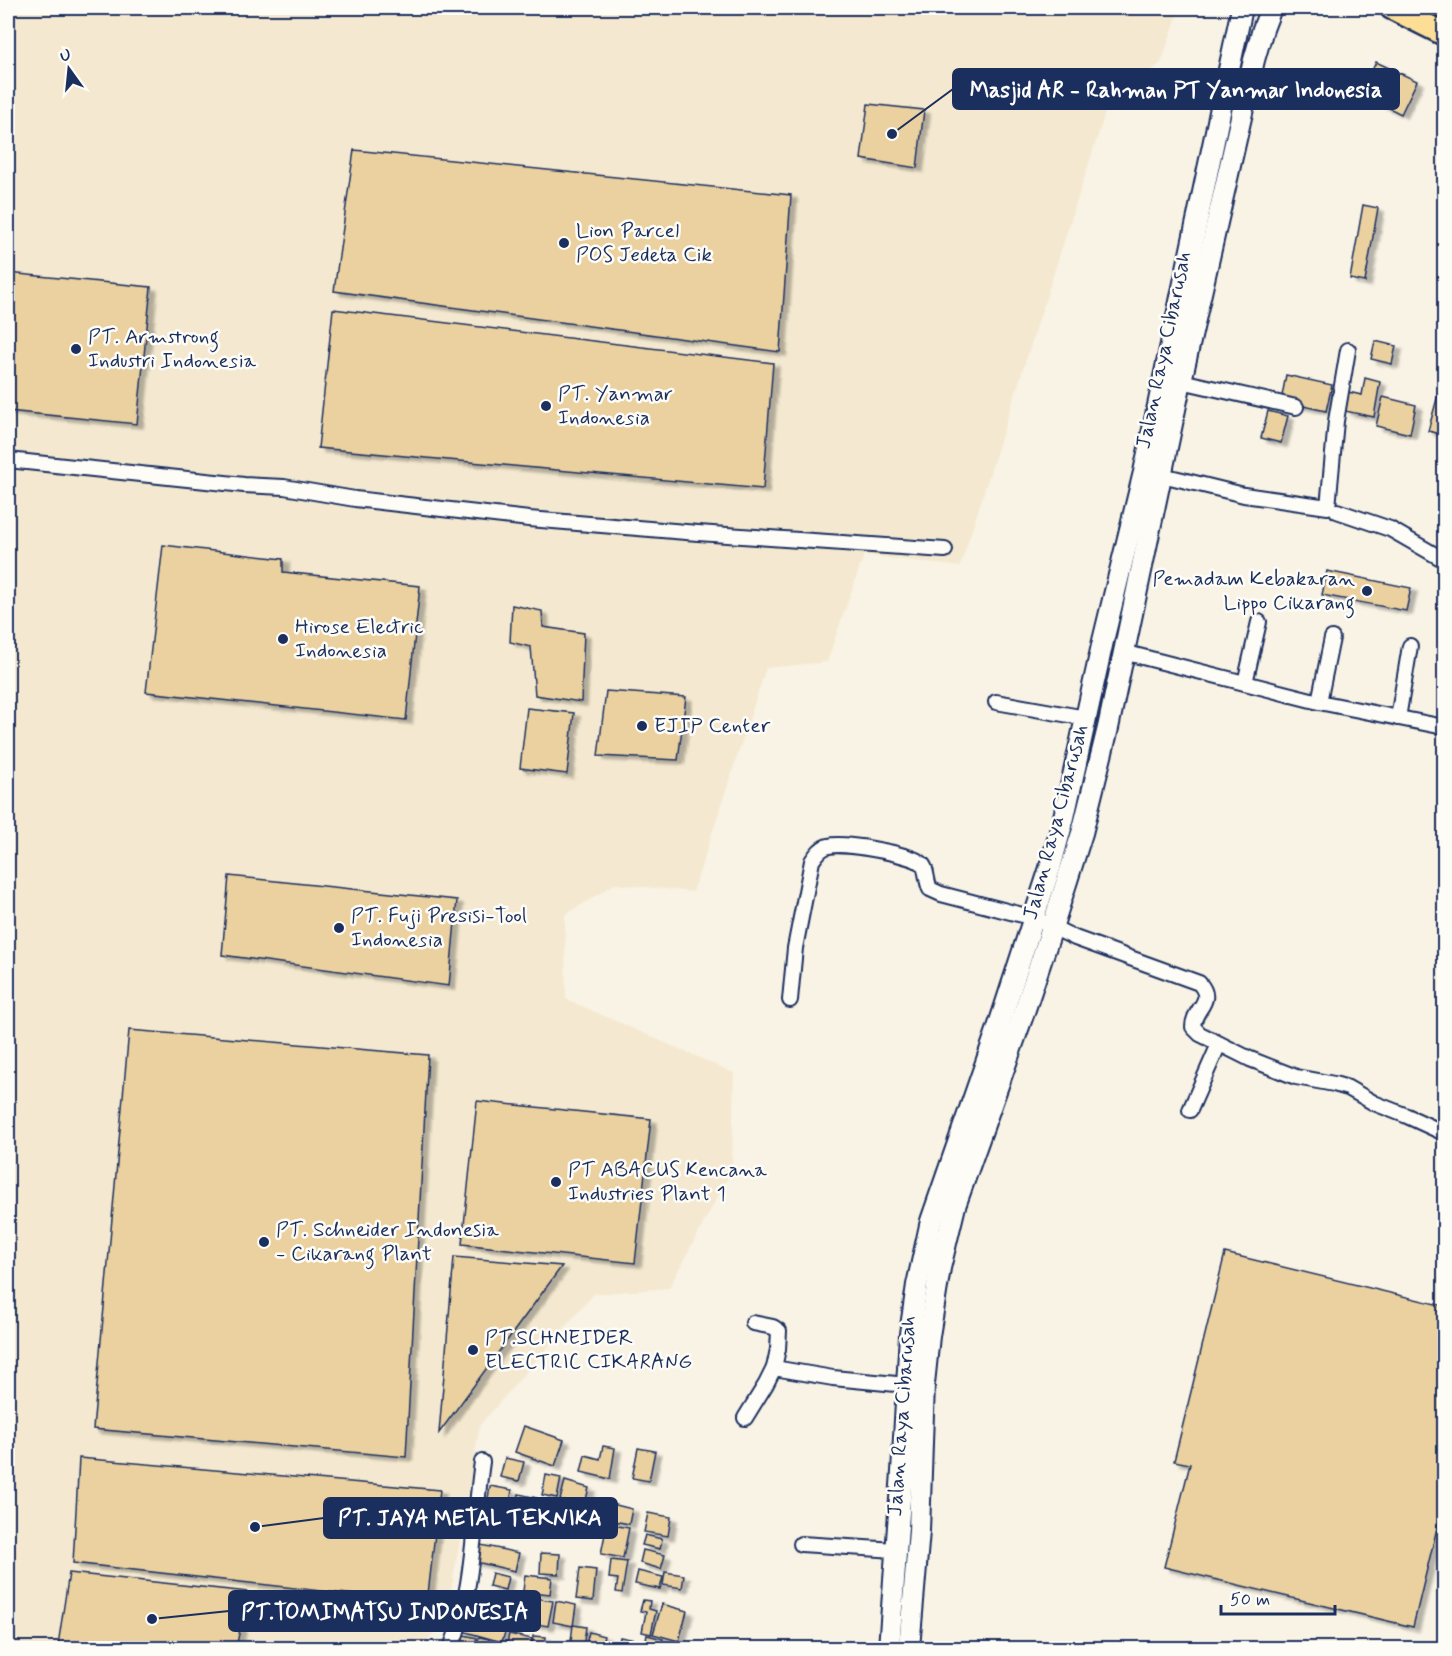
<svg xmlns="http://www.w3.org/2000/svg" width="1452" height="1656" font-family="Mynerve,sans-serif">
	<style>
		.built { fill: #f4e9d0 }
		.building { fill: #ead19f; stroke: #1b2f5e; stroke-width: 1.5; filter: url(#shadow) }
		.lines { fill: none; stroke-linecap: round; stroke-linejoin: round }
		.street-casing { stroke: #1b2f5e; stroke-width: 18 }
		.secondary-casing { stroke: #1b2f5e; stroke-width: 24 }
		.primary-casing { stroke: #1b2f5e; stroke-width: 27 }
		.street { stroke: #fdfcf7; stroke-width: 14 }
		.secondary { stroke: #fdfcf7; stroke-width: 20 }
		.primary { stroke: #fcde96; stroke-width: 22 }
		.poi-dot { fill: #1b2f5e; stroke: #fdfcf7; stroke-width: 2 }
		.labels { text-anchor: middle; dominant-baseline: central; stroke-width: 5; stroke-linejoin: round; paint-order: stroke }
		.poi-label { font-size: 21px; fill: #1b2f5e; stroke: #fdfcf7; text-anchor: start }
		.street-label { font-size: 21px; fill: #1b2f5e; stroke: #fdfcf7 }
		.leader { fill: none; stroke: #1b2f5e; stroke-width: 2 }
		.callout-dot { fill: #1b2f5e; stroke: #fdfcf7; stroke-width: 2 }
		.callout { fill: #1b2f5e; stroke: #1b2f5e; stroke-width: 2 }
		.callout-label { font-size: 22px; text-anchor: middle; font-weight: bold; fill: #fff }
	</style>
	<defs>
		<filter id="shadow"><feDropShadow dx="6" dy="4" stdDeviation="1.5" flood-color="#0004"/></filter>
	</defs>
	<rect width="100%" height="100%" fill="#f9f3e5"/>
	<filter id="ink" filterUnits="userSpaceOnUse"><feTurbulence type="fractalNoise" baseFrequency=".0167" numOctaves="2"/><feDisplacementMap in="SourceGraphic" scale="12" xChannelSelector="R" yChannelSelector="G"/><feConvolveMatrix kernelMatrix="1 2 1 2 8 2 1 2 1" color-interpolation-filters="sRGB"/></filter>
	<g filter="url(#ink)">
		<polygon class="built" points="8,8 1180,8 1161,63 1107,107 960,567 864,555 827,662 766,668 693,892 615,884 565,915 566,999 734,1073 732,1170 669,1288 594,1294 480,1425 446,1620 420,1648 8,1648"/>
		<g class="building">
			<polygon points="1376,62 1417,81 1401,114 1361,94"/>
			<polygon points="868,104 924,110 917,168 861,159"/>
			<polygon points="354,150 791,195 780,352 334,291"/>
			<polygon points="1363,205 1378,208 1365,282 1350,279"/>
			<polygon points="8,273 151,287 137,424 8,411"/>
			<polygon points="333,309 773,363 763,489 318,448"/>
			<polygon points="1375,341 1396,346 1392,364 1371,359"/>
			<polygon points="1286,375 1332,385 1326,411 1281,401"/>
			<polygon points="1443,377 1444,377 1444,423 1441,434 1428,431"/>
			<polygon points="1365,378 1380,382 1374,417 1345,411 1348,392 1362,395"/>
			<polygon points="1383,397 1416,405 1410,434 1376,426"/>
			<polygon points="1268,411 1288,416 1281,443 1261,438"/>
			<polygon points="163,545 283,559 283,572 420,586 406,720 146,692"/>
			<polygon points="1327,571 1411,588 1406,611 1322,595"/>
			<polygon points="512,605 542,611 543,627 584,633 581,702 535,695 531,647 510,642"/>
			<polygon points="606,691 686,697 678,760 598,756"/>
			<polygon points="527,708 574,713 567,774 520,768"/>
			<polygon points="229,876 457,900 449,986 222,955"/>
			<polygon points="129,1030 428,1055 406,1457 93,1429"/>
			<polygon points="477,1101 651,1119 635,1263 462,1244"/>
			<polygon points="1225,1253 1444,1306 1444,1499 1413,1627 1164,1567 1190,1464 1174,1461"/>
			<polygon points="454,1257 562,1266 439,1433"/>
			<polygon points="524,1426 564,1440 555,1466 515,1452"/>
			<polygon points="603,1446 615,1448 610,1479 581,1472 585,1455 600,1459"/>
			<polygon points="638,1448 655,1451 649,1481 632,1478"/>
			<polygon points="79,1458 440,1490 427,1603 73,1563"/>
			<polygon points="505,1458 524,1462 519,1481 500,1477"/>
			<polygon points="546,1475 561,1478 557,1498 542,1495"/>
			<polygon points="565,1481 589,1488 584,1507 560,1500"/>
			<polygon points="490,1486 512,1490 507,1521 485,1517"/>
			<polygon points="519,1494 537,1498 529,1531 511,1526"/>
			<polygon points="612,1504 632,1509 629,1524 609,1520"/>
			<polygon points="648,1513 671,1517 668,1536 644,1532"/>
			<polygon points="607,1524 629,1528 623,1558 601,1554"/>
			<polygon points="645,1535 662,1539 660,1549 642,1545"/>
			<polygon points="476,1544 519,1553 515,1571 472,1561"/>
			<polygon points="643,1550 665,1555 661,1569 640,1563"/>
			<polygon points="541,1553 560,1554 559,1574 540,1573"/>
			<polygon points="611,1560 627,1562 622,1593 616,1592 618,1579 609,1578"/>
			<polygon points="580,1568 596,1570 593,1601 576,1599"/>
			<polygon points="638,1571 663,1577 660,1589 635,1584"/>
			<polygon points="665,1572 684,1575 682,1588 663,1585"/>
			<polygon points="69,1573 248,1592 236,1648 93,1648 58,1645"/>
			<polygon points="492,1573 508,1577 505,1590 489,1586"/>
			<polygon points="525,1575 552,1578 550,1594 523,1591"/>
			<polygon points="530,1597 553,1601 548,1626 525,1622"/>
			<polygon points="643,1600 650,1601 649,1609 656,1611 651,1634 642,1632 646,1612 640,1611"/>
			<polygon points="556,1601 576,1605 573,1626 553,1622"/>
			<polygon points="662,1604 687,1611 679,1641 653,1634"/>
			<polygon points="466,1615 507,1626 502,1642 462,1631"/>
			<polygon points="573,1625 586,1627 583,1648 570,1648"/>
			<polygon points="589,1632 604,1636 601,1648 585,1648"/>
			<polygon points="509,1634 532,1639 530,1648 506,1648"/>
			<polygon points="464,1635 477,1638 474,1648 461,1648"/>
			<polygon points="647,1635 663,1639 660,1648 644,1648"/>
			<polygon points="533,1636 546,1637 545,1648 532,1648"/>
			<polygon points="479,1637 489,1639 487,1648 476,1648"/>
			<polygon points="620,1637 641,1641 639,1648 618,1648"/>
		</g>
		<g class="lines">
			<defs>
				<g id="street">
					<polyline points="1181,381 1296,407"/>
					<polyline points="8,460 244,485 284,487 355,499 529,519 698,533 945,550"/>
					<polyline points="1162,475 1244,495 1328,507 1336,421 1348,350"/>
					<polyline points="1337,511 1390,529 1444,560"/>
					<polyline points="1123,652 1319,702 1444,727"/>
					<polyline points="1245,683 1259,622"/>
					<polyline points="996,702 1086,718"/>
					<polyline points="1319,702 1332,638"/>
					<polyline points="1398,718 1410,646"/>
					<path d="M790,1000L795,948L812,861C816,855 821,847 829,846C843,842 910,854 921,863C927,867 926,881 930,889L941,894L1034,918L1075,938L1199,983C1216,1002 1193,1008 1193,1027L1200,1034L1250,1059L1296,1077L1334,1084L1348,1088L1374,1103L1407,1116L1444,1133"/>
					<polyline points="1190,1110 1219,1044"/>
					<polyline points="753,1323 773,1327 779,1331 778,1349 774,1368 833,1378 907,1385"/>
					<polyline points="745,1418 766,1384 774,1368"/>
					<polyline points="801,1544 896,1550"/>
					<path d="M451,1648C474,1590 473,1524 482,1462"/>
				</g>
				<g id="secondary">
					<polyline points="889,1648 902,1472 910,1334 917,1285 931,1221 998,1028 1050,868 1064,817 1103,641 1144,472 1242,8"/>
					<polyline points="909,1648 919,1531 924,1384 929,1336 940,1268 955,1206 1023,1015 1052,928 1082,833 1108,728 1181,381 1254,60 1263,29 1271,8"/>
				</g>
				<polyline id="primary" points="1392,8 1444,34"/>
			</defs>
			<use href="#street" class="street-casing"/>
			<use href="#secondary" class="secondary-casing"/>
			<use href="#primary" class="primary-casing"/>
			<use href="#street" class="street"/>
			<use href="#secondary" class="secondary"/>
			<use href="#primary" class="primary"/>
		</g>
	</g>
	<g class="poi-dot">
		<circle cx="564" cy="243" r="6"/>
		<circle cx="76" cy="349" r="6"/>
		<circle cx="546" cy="406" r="6"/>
		<circle cx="1367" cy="591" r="6"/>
		<circle cx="283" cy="639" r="6"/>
		<circle cx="642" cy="726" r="6"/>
		<circle cx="339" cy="928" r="6"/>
		<circle cx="556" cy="1182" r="6"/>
		<circle cx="264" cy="1242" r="6"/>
		<circle cx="473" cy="1350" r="6"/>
	</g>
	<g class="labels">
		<g class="poi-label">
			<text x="576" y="231">Lion Parcel<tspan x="576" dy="24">POS Jedeta Cik</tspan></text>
			<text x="88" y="337">PT. Armstrong<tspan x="88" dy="24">Industri Indonesia</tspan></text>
			<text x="558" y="394">PT. Yanmar<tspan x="558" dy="24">Indonesia</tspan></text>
			<text x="1355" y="579" text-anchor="end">Pemadam Kebakaran<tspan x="1355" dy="24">Lippo Cikarang</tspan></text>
			<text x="295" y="627">Hirose Electric<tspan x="295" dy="24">Indonesia</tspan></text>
			<text x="654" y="726">EJIP Center</text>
			<text x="351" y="916">PT. Fuji Presisi-Tool<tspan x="351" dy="24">Indonesia</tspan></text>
			<text x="568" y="1170">PT ABACUS Kencana<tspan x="568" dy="24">Industries Plant 1</tspan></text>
			<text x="276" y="1230">PT. Schneider Indonesia<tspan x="276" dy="24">- Cikarang Plant</tspan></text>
			<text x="485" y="1338">PT.SCHNEIDER<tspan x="485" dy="24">ELECTRIC CIKARANG</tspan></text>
		</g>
		<g class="street-label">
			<text transform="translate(1164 350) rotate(-78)">Jalan Raya Cibarusah</text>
			<text transform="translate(1056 822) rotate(-75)">Jalan Raya Cibarusah</text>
			<text transform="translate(902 1416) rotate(-86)">Jalan Raya Cibarusah</text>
		</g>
	</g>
	<path class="leader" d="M892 134L953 89M255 1527L324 1518M152 1619L229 1611"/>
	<g class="callout-dot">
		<circle cx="892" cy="134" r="6"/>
		<circle cx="255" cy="1527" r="6"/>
		<circle cx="152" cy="1619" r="6"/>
	</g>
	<g class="callout">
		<rect x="953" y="69" width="446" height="40" rx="6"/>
		<rect x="324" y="1498" width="293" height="40" rx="6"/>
		<rect x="229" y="1591" width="311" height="40" rx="6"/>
	</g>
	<g class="callout-label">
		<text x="1176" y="97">Masjid AR - Rahman PT Yanmar Indonesia</text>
		<text x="470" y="1525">PT. JAYA METAL TEKNIKA</text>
		<text x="385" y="1619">PT.TOMIMATSU INDONESIA</text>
	</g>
	<rect width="1452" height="1656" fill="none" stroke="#fdfcf7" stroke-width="30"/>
	<rect x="15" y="15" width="1422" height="1626" fill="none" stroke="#1b2f5e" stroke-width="2" filter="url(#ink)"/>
	<g transform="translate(69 69) rotate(345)" stroke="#fdfcf7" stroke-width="4.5" paint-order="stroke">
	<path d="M0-4.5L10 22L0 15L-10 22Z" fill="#1b2f5e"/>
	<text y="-9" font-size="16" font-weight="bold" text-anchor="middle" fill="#1b2f5e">U</text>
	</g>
	<path d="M1221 1605v9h114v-9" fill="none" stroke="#1b2f5e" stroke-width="3"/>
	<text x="1230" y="1605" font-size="18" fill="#1b2f5e" stroke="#fdfcf7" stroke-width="4.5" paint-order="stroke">50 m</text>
</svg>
